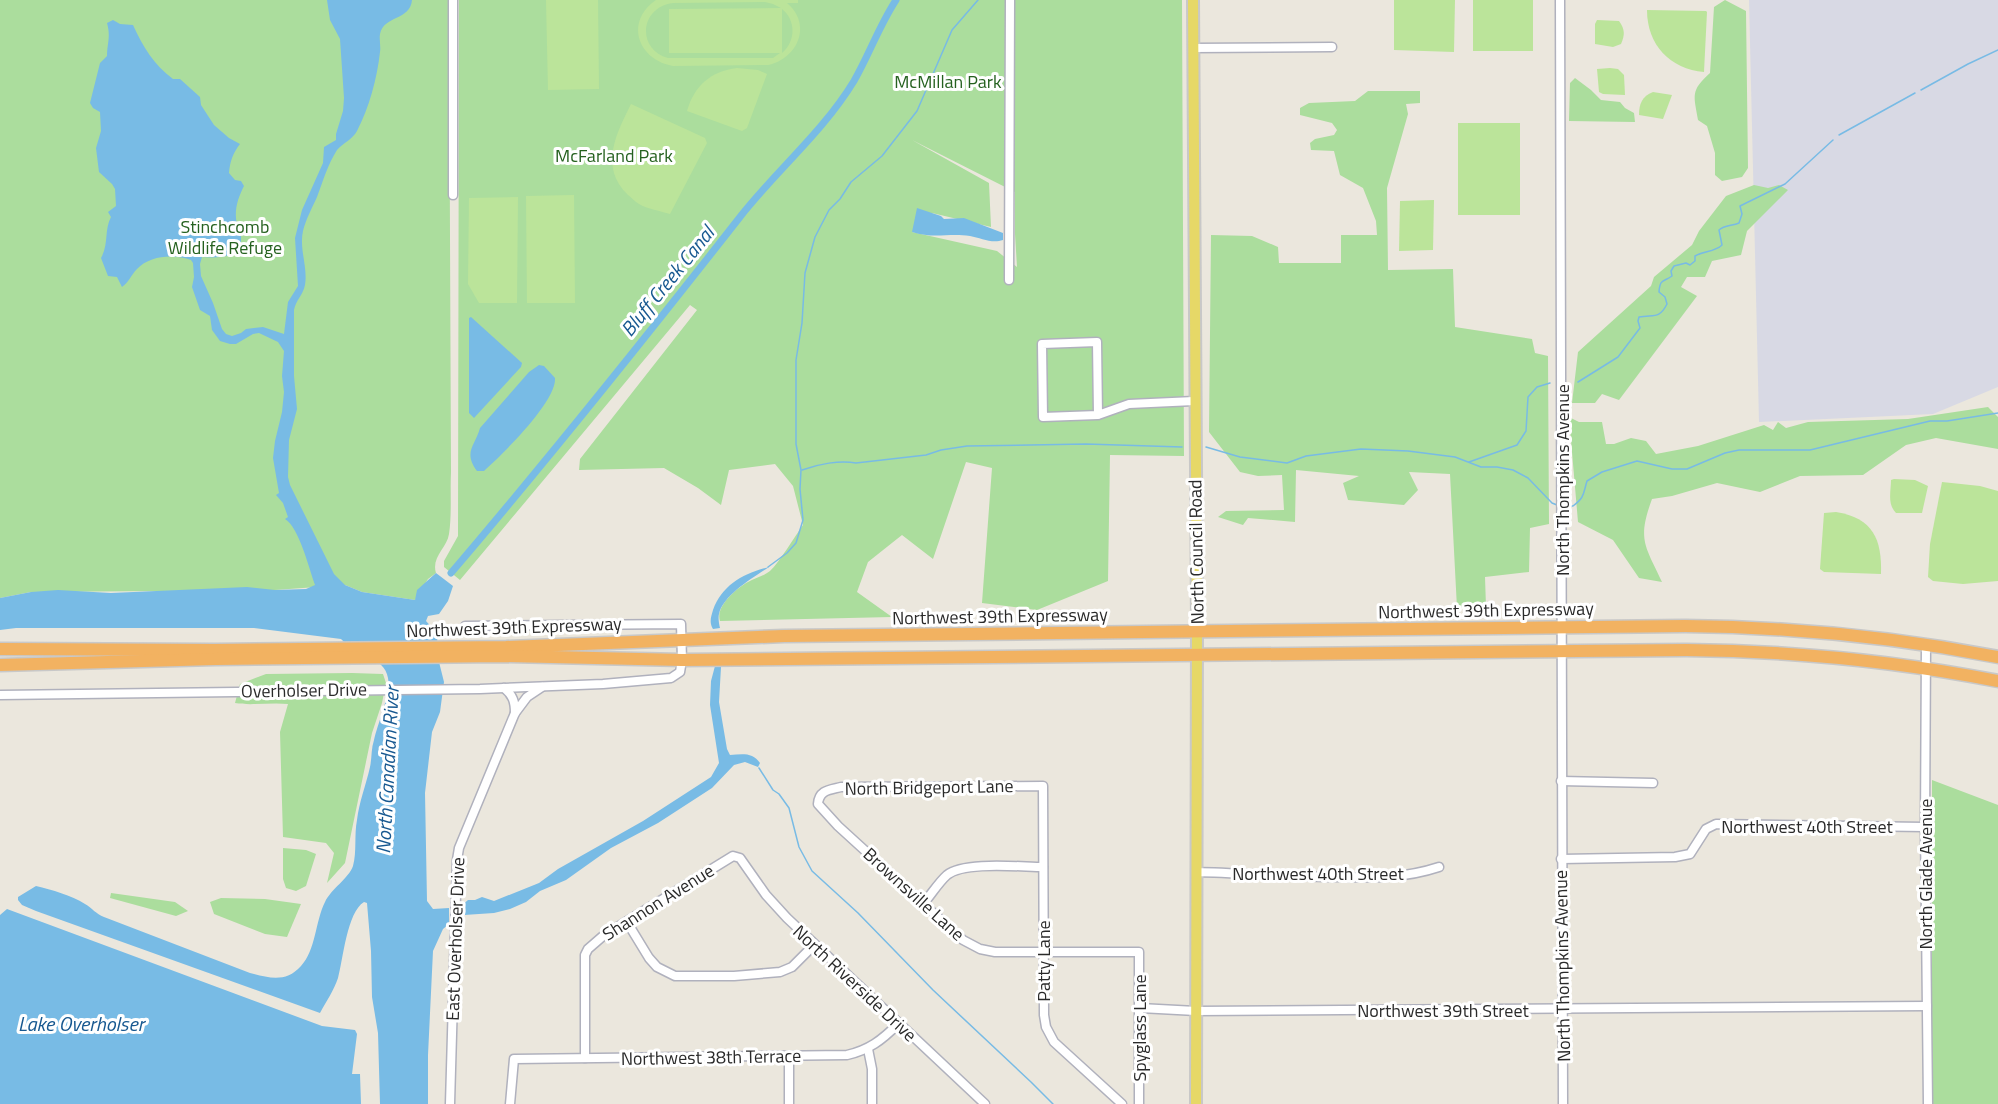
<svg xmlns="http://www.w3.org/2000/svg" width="1998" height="1104" font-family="'Titillium Web',sans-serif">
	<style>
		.airport { fill: #d8d9e4 }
		.green { fill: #abdd9d; fill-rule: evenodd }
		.pitch { fill: #bbe49a; fill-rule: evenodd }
		.water { fill: #78bbe5 }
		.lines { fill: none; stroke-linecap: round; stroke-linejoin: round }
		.stream { stroke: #78bbe5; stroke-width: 1.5 }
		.canal { stroke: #78bbe5; stroke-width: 7 }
		.minor-casing { stroke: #b0b1bd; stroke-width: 11 }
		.major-casing { stroke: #c8c8c8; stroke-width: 14 }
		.highway-casing { stroke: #c8c8c8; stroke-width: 15 }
		.minor { stroke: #fff; stroke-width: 8 }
		.major { stroke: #e6d867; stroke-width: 10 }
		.highway { stroke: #f2b261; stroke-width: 12 }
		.labels { text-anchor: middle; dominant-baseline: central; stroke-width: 6; stroke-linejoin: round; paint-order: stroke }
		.park-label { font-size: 18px; fill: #25611f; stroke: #fff }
		.street-label { font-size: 18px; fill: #2a2a2a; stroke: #fff }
		.water-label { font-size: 20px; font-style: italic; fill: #175890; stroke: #fff }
	</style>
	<rect width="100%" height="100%" fill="#ebe7dd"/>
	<polygon class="airport" points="1749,0 1998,0 1998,387 1933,414 1759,422"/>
	<g class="green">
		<path d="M0,0H449L451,472C450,492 452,514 449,534C447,548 431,557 436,573L428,579L415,600L362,592L345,585L275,590L31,592L0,598Z"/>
		<path d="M459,0H1182L1184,456L1110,455L1108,581L1037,610L982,603L992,468L966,462L933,559L902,535L868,562L857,592L892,617L720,621C715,606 737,588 748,582C755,578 764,576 770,571C779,563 795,536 803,525L793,486L775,464L729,470L721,505L698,488L664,468L579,470L580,459L697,310L690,305L460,580L444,567V561L458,536ZM912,140L1015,192V234L1017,267L997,251L912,232L932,213L991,227L989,183Z"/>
		<path d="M1725,0L1746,11L1748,168L1742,177L1722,181L1715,175V153L1707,126L1698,120C1694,95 1690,91 1710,73L1714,7Z"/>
		<polygon points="1575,78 1591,90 1601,100 1620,102 1625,108 1634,113 1635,122 1569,121 1570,83"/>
		<polygon points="1368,91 1420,91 1420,103 1406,104 1408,114 1387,188 1388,270 1453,269 1455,327 1532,339 1535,353 1548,356 1549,524 1530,528 1529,572 1485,577 1486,607 1457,608 1450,474 1409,472 1418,490 1404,505 1348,500 1343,483 1359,476 1296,470 1295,522 1248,518 1243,525 1218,517 1226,511 1284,510 1282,475 1258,476 1240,472 1209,432 1211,235 1252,236 1278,247 1279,263 1341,263 1341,235 1377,235 1376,221 1363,188 1340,175 1334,151 1311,150 1310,143 1315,139 1334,135 1337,130 1332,123 1300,115 1300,108 1309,103 1355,101"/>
		<polygon points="1754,185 1768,188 1779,185 1788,190 1747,231 1741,255 1712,261 1705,277 1687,277 1681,287 1697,296 1619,400 1602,394 1595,403 1572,403 1578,352 1651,286 1654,277 1692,245 1699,231 1726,196"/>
		<path d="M1988,407L1998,417V449L1936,438L1906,445L1863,475L1800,476L1760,492L1717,483L1672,496L1652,499C1637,540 1645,545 1662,582L1639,578L1613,540L1578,522L1569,417L1579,422H1602L1606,444H1614L1631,438L1646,441L1656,454L1698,446L1764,425L1773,430L1778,422L1786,428L1808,422L1908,419Z"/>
		<path d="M352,673L383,674L386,683L382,703L372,733L345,863L327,883L334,853L326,843L283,837L280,732L288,704C270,702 252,706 235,703L240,684L266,674Z"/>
		<polygon points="1932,780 1998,805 1998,1104 1932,1104"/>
		<polygon points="283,848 306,850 316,854 306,886 296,891 286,888 283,879"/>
		<polygon points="111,893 175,902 188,911 176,916 110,898"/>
		<polygon points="221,898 265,899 301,904 287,937 265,934 214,914 210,902"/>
	</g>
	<g class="pitch">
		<polygon points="546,0 598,0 599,89 548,90"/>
		<path d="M656,0H798V3H787C813,25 797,59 768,65L673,66C638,60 624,22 656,0ZM765,2L773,4L781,8L669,9V53H780L773,58H668C636,49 640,7 673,3ZM782,9C796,20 796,41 782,53Z"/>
		<polygon points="1394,0 1455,0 1454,52 1394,50"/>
		<rect x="1473" y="0" width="60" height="51"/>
		<path d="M1647,10L1706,11L1707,12L1704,72C1670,69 1647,45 1647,10Z"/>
		<path d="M1597,20L1619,21C1625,29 1625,35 1621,44L1613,47L1595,44V24Z"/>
		<path d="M737,68L758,70L767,74L747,128L742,131L687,111C694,86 711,71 737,68Z"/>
		<polygon points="1610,68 1618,69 1624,75 1625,95 1603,94 1599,92 1597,69"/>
		<path d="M1653,92L1672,95L1663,119L1639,115C1639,104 1642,96 1653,92Z"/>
		<path d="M631,104L705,138L707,143L670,214C661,211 647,209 639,204C635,202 631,197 628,195C599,167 616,134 631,104Z"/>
		<rect x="1458" y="123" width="62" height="92"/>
		<polygon points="574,195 575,303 527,303 526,196"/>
		<polygon points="518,197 517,303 479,303 468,284 469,198"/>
		<polygon points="1434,200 1433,250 1399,251 1400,201"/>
		<path d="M1894,479L1915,480L1928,486L1922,513H1896C1887,504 1891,491 1891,480Z"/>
		<polygon points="1942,482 1980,486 1998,491 1998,581 1963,584 1933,581 1928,577 1930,544"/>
		<path d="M1836,512C1873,518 1882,539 1881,574L1824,572L1820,569L1824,513Z"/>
	</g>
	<g class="water">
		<path d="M327,0H412C410,21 384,15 380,34C379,40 381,46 380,52C377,79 369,108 357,131C353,139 343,143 337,150C328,164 323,181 317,197C312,208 306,219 303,231C299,249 308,267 305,285C303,295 296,300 294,310V376L297,409L289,440L288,477L290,485L334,574L345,585L362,592L415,600L417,590L436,573L453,586L448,601L439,614L428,616L426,621L437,633L438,658L444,682L440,712L432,732L425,793L427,901L433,909L449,908V924L443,929L433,951L428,1055V1104H380L378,1033L372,997L371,951L367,903L364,902C347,912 343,960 338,978C334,990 326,1002 320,1013L36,911L22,905L18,900V897L36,886C52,890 71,895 85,904C92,908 96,914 104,917L250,973C269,978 286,983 301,966C316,950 315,922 325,902C331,889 349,878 353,866C357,852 354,835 357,820C359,802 366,785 370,767C372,758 371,749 374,740C378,722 391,694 388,678C385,657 354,653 341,639L254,628H16L0,630V598L31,592L58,590L111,593L247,587L275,590L306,589L315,585C309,569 299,527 285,519L288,517L283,503L276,495L279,493L273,458L275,441L282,412L284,392L282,376L284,351L278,342L259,333L253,334L236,344H230L220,341L212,330L210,316L200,310L192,287L194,277L193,263L191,260C175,254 150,255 137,269C131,275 129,282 122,287L117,277L108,276L101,258C109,244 104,230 111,217L108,212L116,206L115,189L112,184L99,172L96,148L101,131L100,112L93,108L90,103L100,63L107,56C107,43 111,37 107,23L113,20L120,24L133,25C143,47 154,65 173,79H180L200,97L201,105L214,125L229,138L240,144C233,153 230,161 229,173L235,180L241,181L244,186C239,196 235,206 236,218C236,224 240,230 241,236C243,259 217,258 202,257L200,264L201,276L213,303L222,329L226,334L232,336L241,333L246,329L263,327L284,334L288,302L298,286L295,238L302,210L323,163L324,147L336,140V134L343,111L344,98L340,39L330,20Z"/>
		<path d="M917,208L941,216L944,219L964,218L1003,233V240C992,244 981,238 970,236C948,233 933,239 912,232Z"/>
		<polygon points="471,317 522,363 521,367 474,418 469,413 469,318"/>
		<path d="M539,365L544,366L555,378C557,401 502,455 484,471H477C463,452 475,446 480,428L529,372Z"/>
		<path d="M769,567C754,577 723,595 719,614C718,618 719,624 720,628L713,629C709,622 711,617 713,610C722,585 744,573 769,567Z"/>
		<path d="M715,666L721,667L719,702L727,749L730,755C742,754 753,752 760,763L758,767L745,762L734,765L712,788L658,823L611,848L566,880L540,891L526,902L510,909L494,913L464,915L461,913L460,907L468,900H475L482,897L494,901L539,883L558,869L643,821L711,777L719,763L710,705L711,681Z"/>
		<polygon points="7,909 322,1026 355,1030 357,1034 352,1074 360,1074 361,1104 0,1104 0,915"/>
	</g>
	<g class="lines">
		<g class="stream">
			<polyline points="1921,90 1968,64 1998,50"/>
			<polyline points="1839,135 1915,93"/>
			<path d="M1578,382L1618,357L1640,328L1638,321L1639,317C1653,314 1659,320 1667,304L1665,297L1659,292C1660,278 1664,282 1672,276L1671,271L1674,266L1686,263L1690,265L1695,261V256C1704,251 1715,252 1722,245L1719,230C1724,225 1732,226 1739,223L1742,214L1740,206L1785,184L1833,140"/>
			<polyline points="1206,447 1240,457 1287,463 1306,456 1361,449 1408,451 1455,457 1481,467 1497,467 1513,470 1528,478 1552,503 1557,505"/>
			<polyline points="1469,462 1517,445 1526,431 1528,397 1537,387 1550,383"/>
			<path d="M802,470C818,464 840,460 856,463L926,455L941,450L967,446L1086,444L1182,447"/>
			<path d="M1566,506H1573C1585,497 1583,494 1587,481L1602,472L1637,461L1672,469H1687L1725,453L1739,450H1810L1930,421H1947L1998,413"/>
			<polyline points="768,567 787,553 796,543 803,520 800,489 801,470 796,444 796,360 802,323 805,273 815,237 829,210 840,199 851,182 882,156 917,111 952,30 978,0"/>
			<polyline points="759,768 773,790 779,794 789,808 799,847 812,871 858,913 933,990 1031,1082 1053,1104"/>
		</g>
		<path class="canal" d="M451,573C550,457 646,337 740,217C777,170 823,132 854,81C869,55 879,26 896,0"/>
		<defs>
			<g id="minor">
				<polyline points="453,0 453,195"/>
				<polyline points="1560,0 1563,1104"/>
				<polyline points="1193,48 1332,47"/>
				<polyline points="1009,280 1010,0"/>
				<polyline points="1098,415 1097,342 1042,344 1043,417 1098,415 1129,404 1194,401"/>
				<polyline points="1926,644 1925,827 1928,1104"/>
				<path d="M504,688C513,695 515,702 515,713"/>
				<polyline points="0,695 480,689 603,684 671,678 680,672 682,660 681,624 465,626"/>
				<polyline points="1561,781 1653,783"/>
				<polyline points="1561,859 1675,857 1690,854 1706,829 1716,824 1925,827"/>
				<path d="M1196,872C1244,873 1291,877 1339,877C1374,878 1406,878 1439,867"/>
				<path d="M923,904C931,895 938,883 947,875C964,861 1021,867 1043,867"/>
				<polyline points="627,922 649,958 657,967 675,976 734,976 780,972 792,967 814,945"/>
				<polyline points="1140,1008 1196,1011 1927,1006"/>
				<polyline points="868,1049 872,1069 872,1104"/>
				<polyline points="585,1058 585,955 588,949 603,936 733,856 740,858 766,895 787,918 985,1104"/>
				<polyline points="450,1104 457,860 459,848 515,713 527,697 542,687"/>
				<path d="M510,1104L514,1059L847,1055C869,1050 882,1040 898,1024"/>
				<polyline points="789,1104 789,1056"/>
				<path d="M1122,1104L1054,1042L1046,1027L1044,1015L1043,786L841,787C829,790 819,790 818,804L838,826L963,940L980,949L995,952H1139V1104"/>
			</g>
			<polyline id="major" points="1193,0 1197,624 1196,1104"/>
			<g id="highway">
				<path d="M0,649L215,650L506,647L784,636L1685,626C1791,627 1894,637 1998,657"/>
				<path d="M0,665L215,659L504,656L682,660L1686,650C1791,651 1895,661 1998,681"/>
			</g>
		</defs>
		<use href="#minor" class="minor-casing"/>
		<use href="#major" class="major-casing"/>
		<use href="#highway" class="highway-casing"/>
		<use href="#minor" class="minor"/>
		<use href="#major" class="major"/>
		<use href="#highway" class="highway"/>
	</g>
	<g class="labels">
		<g class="park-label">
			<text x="948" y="81">McMillan Park</text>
			<text x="614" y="155">McFarland Park</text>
			<text x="225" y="226">Stinchcomb<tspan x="225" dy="21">Wildlife Refuge</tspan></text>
		</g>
		<g class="street-label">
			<text transform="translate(1562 480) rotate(-90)">North Thompkins Avenue</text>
			<text transform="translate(1196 552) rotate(-91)">North Council Road</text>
			<text transform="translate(1486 610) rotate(-1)">Northwest 39th Expressway</text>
			<text transform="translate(1000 616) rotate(-1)">Northwest 39th Expressway</text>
			<text transform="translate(514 627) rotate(-2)">Northwest 39th Expressway</text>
			<text transform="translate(304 690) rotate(-1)">Overholser Drive</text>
			<text transform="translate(929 787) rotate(-1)">North Bridgeport Lane</text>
			<text x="1807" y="826">Northwest 40th Street</text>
			<text x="1318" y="873">Northwest 40th Street</text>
			<text transform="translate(1925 874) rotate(-90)">North Glade Avenue</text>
			<text transform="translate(914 894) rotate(42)">Brownsville Lane</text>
			<text transform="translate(658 902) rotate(-32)">Shannon Avenue</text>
			<text transform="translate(455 939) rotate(-88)">East Overholser Drive</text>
			<text transform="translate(1043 961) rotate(-90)">Patty Lane</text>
			<text transform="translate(1562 966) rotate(-91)">North Thompkins Avenue</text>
			<text transform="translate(855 983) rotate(43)">North Riverside Drive</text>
			<text x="1443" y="1010">Northwest 39th Street</text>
			<text transform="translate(1139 1028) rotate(-90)">Spyglass Lane</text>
			<text transform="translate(711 1057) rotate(-1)">Northwest 38th Terrace</text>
		</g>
		<g class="water-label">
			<text transform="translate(667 281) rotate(-51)">Bluff Creek Canal</text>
			<text transform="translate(387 770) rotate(-87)">North Canadian River</text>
			<text x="81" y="1023">Lake Overholser</text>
		</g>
	</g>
</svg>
